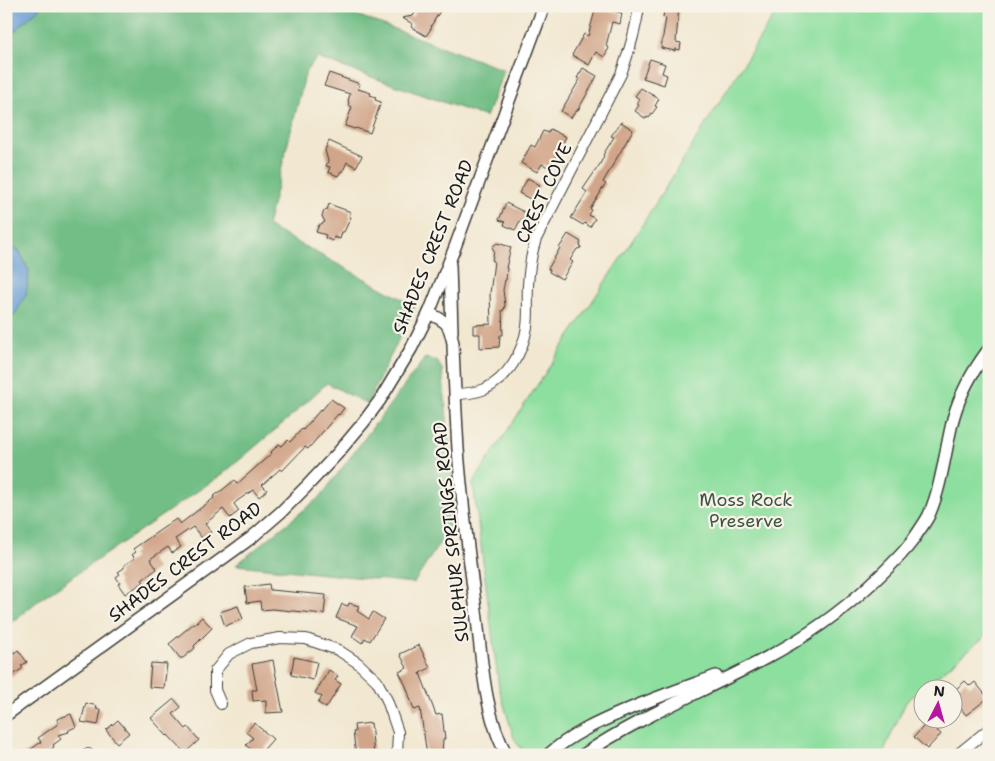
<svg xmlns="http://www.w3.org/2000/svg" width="995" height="761" font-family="'Shantell Sans',sans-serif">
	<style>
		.green { fill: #8ddf9f; stroke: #547e5e }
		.forest { fill: #72be86; stroke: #476d51 }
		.water { fill: #699dd5; stroke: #425c78 }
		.building { fill: #d1a589 }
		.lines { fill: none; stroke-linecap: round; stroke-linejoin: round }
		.minor-casing { stroke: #3c3b37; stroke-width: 12 }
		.tertiary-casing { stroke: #3c3b37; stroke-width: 14 }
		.minor { stroke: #fff; stroke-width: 10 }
		.tertiary { stroke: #fff; stroke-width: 11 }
		.labels { text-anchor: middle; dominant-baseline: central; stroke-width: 4.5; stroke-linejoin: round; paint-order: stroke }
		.street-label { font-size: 18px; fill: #1c1c1c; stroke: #f7f3e8 }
		.park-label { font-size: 18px; fill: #3e5643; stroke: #f7f3e8 }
	</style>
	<rect width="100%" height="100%" fill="#f7f3e8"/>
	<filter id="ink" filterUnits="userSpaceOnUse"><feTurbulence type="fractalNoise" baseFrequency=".02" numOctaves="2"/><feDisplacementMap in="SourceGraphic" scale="10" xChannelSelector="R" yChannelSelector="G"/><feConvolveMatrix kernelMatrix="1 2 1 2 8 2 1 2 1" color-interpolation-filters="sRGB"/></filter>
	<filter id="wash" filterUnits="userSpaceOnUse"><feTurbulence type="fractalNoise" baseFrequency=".0096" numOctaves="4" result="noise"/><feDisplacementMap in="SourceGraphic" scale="20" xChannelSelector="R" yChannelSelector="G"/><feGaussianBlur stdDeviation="1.12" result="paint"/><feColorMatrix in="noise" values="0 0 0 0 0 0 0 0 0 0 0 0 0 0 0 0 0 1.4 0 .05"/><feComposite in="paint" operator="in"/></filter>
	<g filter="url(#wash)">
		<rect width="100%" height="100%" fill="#f2e8d1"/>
		<polygon class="green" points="780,6 989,6 989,633 906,702 882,755 525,755 514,738 499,688 473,483 632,241"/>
		<g class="forest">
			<polygon points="42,6 360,6 354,14 504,70 486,117 317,58 306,71 267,226 415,306 367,404 327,383 288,419 224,473 40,599 6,628 6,321 14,316 19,250 6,244 6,39"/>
			<polygon points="425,358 437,361 442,369 457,516 414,583 236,565 321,496"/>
		</g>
		<g class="water">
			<polygon points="10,6 42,6 6,39 6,9"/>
			<polygon points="6,244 19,250 29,271 26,295 14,316 6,321"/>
		</g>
		<g id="blocks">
			<g class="building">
				<polygon points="419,6 443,6 431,26 432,27 426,36 411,27 413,24 402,18 413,16"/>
				<polygon points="665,6 679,6 676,42 681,43 680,50 675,49 675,51 661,48 666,18 663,17"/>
				<polygon points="596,7 622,13 620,24 612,22 606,46 609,48 604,57 596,52 589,65 572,55 584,34 588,36"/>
				<polygon points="650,59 665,64 662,73 667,75 664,85 643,78"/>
				<polygon points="583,68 597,76 578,110 578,109 576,112 575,112 571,118 561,111 580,79 577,78"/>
				<polygon points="329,73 360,84 358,89 371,93 370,95 376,97 375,100 381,102 370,133 356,128 355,129 345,126 352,107 348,105 349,102 348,101 350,94 324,86"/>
				<polygon points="641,88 659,99 655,106 657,107 649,118 647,117 646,119 635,111 639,105 637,104 640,99 635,96"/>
				<polygon points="621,122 633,130 603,182 606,184 600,192 601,192 590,209 592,210 589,215 595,219 590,227 585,223 583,225 571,218 587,192 583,189 600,164 604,156 603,155 614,137 611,136"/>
				<polygon points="550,129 566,137 550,168 542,164 537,172 521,163 531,145 535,147 543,131 548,133"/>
				<polygon points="329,141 362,156 356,167 347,162 343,171 341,171 338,176 328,172 330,167 326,166 328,161 325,150"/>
				<polygon points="528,178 540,185 532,200 519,193"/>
				<polygon points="506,203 526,213 523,220 521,219 515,230 504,225 505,222 499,220"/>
				<polygon points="329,204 351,212 349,216 351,217 344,232 342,232 340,239 334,237 333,241 325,238 326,235 316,232 319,225 325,222 322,216 324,211 327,210"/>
				<polygon points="568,234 581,242 580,244 581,248 577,249 570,260 573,262 562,279 549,272 550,270 548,269 560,248 559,248"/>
				<polygon points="497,243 511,247 506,268 507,268 506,280 505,280 503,290 505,305 504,310 502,310 503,335 500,335 499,347 480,348 480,334 473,334 473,325 491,324 490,294 494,261 492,260 494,251 492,247"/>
				<polygon points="331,399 344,408 339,415 338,414 308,449 305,447 282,471 280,469 262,485 267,490 259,497 253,490 237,501 234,504 239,511 230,518 223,509 205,524 211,532 202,538 193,527 175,539 181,547 172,553 168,547 150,559 157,569 142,580 144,582 125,594 118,584 120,583 116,577 120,574 118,572 124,568 124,565 135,558 132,555 136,552 133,549 176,519 180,524 214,498 213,497 235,480 237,484 272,453 271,452 279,444 282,446 288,440 290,442 302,429 303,430 321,409 322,410"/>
				<polygon points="269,584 270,590 326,595 324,614 272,609 261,610 260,601 247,603 245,587"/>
				<polygon points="349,603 359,606 357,611 369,619 373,612 384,619 370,641 365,638 362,643 352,636 358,626 336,618 342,604 348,606"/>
				<polygon points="238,606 243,619 225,626 220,612"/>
				<polygon points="202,617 212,628 194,646 195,648 183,658 180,658 169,644 193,624 194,625"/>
				<polygon points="6,643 14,653 18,650 27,662 21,666 23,668 6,680"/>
				<polygon points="419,645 430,668 420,673 436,715 442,714 445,739 443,739 442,755 427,755 420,708 414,710 406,686 399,672 407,668 400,654"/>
				<polygon points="294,657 317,662 313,680 291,675"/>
				<polygon points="273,660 274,666 283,712 266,713 266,700 253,701 252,690 257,690 252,664"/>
				<polygon points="151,663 167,664 164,688 149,687"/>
				<polygon points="329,670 338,676 335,680 341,684 326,708 318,703 322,697 315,693"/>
				<polygon points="965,681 970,686 975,682 988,698 966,715 953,699 960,694 956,689"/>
				<polygon points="174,699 181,707 173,714 186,729 188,727 199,740 185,753 168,735 167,736 151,718"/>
				<polygon points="86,703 97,706 96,709 101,710 98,725 81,722"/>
				<polygon points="71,714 76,727 71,729 68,731 69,732 58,735 61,739 53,745 54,747 44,755 23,755 41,742 38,738 58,724 57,719"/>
				<polygon points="931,718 934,718 942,726 937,731 941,734 927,749 914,737"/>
				<polygon points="118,720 129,733 117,743 106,730"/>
				<polygon points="254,723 273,739 259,755 257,755 246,745 253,738 246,732"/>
				<polygon points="371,723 374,755 356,755 353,732 355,732 354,725"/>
			</g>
		</g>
	</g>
	<g filter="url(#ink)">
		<use href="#blocks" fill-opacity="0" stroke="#3c3b37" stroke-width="1"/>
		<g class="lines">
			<defs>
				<g id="minor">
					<path d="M455,394C465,394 475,393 485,389C508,378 523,352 527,327C529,313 527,299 528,285C529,269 531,254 536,239L621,74C629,52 636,30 639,6"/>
					<polyline points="221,704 215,690 215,671 229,654 251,643 280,638 306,639 338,650 358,663 377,681 387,700 398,732 397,755"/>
					<polyline points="87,755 88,754"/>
					<polyline points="957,755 989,729"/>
				</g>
				<g id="tertiary">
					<polyline points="450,265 452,332"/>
					<path d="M429,313C447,322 449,323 453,343C454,379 456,414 458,449C462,506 470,563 477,619C482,662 485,717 507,755"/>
					<polyline points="6,715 251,538 281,512 306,487 337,454 363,423 380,400 411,349 429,313 455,247 544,6"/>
					<path d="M548,755C571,734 601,721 629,709C657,697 686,687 716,676"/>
					<path d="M583,755C640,716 705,691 766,658C804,638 840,613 871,584C884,572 903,554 913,540C918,532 925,523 929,515C942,485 945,451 953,419C960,394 973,370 989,349"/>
				</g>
			</defs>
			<use href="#minor" class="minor-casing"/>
			<use href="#tertiary" class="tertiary-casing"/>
			<use href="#minor" class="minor"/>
			<use href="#tertiary" class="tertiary"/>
		</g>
	</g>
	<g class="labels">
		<g class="street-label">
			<text transform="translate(544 193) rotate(-65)">CREST COVE</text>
			<text transform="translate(433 247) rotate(-68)">SHADES CREST ROAD</text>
			<text transform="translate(451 532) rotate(-96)">SULPHUR SPRINGS ROAD</text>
			<text transform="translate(185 562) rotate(-37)">SHADES CREST ROAD</text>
		</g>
		<g class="park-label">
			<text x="746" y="500">Moss Rock<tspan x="746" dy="21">Preserve</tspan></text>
		</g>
	</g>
	<rect width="995" height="761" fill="none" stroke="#f7f3e8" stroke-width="25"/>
	<g transform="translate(938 704) rotate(6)"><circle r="24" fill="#f7f3e8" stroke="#9f9d96"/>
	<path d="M0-4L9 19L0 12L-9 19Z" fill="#b5179e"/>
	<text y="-8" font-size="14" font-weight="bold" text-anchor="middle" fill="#1c1c1c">N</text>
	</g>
</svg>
